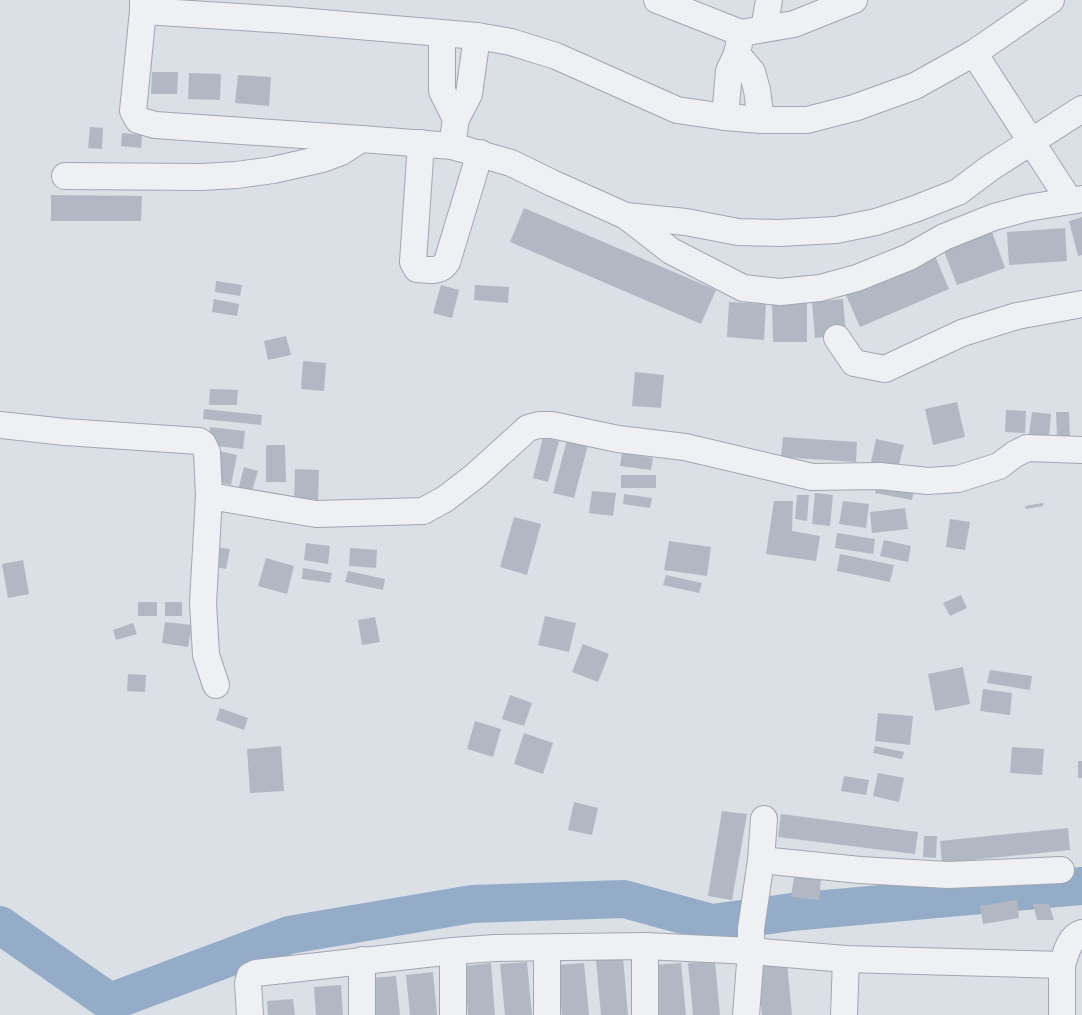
<svg xmlns="http://www.w3.org/2000/svg" width="1082" height="1015" font-family="'Open Sans',sans-serif">
	<style>
		.lines { fill: none; stroke-linecap: round; stroke-linejoin: round }
		.river { stroke: #94acc8; stroke-width: 38 }
		.building { fill: #b2b8c3 }
		.minor-casing { stroke: #a1a6b0; stroke-width: 28 }
		.minor { stroke: #eef0f4; stroke-width: 26 }
	</style>
	<rect width="100%" height="100%" fill="#dbdfe6"/>
	<g class="lines">
		<polyline class="river" points="0,925 110,1002 289,935 472,904 624,899 712,923 792,912 1082,886"/>
	</g>
	<g class="building">
		<polygon points="152,72 178,72 177,94 151,94"/>
		<polygon points="189,73 221,74 220,100 188,99"/>
		<polygon points="238,75 271,77 269,106 235,103"/>
		<polygon points="90,127 103,128 102,149 88,148"/>
		<polygon points="122,133 142,135 141,148 121,146"/>
		<polygon points="51,195 142,196 141,221 51,221"/>
		<polygon points="524,208 716,290 701,324 510,242"/>
		<polygon points="1082,217 1082,255 1078,256 1069,221"/>
		<polygon points="1065,228 1067,261 1009,265 1007,232"/>
		<polygon points="991,229 1005,268 957,285 942,246"/>
		<polygon points="935,256 949,289 860,327 846,295"/>
		<polygon points="216,281 242,285 240,296 215,292"/>
		<polygon points="441,285 459,290 452,318 433,313"/>
		<polygon points="475,285 509,287 508,303 474,300"/>
		<polygon points="214,299 239,304 237,316 212,312"/>
		<polygon points="843,299 846,335 815,338 812,302"/>
		<polygon points="729,302 766,304 764,340 727,337"/>
		<polygon points="807,303 807,342 773,342 772,304"/>
		<polygon points="286,336 291,355 268,360 264,341"/>
		<polygon points="303,361 326,363 324,391 301,389"/>
		<polygon points="635,372 664,375 661,408 632,406"/>
		<polygon points="210,389 238,390 237,405 209,405"/>
		<polygon points="957,402 965,437 933,445 925,409"/>
		<polygon points="204,409 262,415 261,425 203,419"/>
		<polygon points="1006,410 1026,411 1025,433 1005,432"/>
		<polygon points="1032,412 1051,414 1049,437 1029,435"/>
		<polygon points="1056,412 1069,412 1070,436 1057,436"/>
		<polygon points="210,427 245,431 243,449 208,445"/>
		<polygon points="543,437 559,441 548,482 533,478"/>
		<polygon points="783,437 857,442 856,462 781,457"/>
		<polygon points="876,439 904,445 898,468 871,462"/>
		<polygon points="567,440 588,445 574,498 553,493"/>
		<polygon points="266,445 285,445 286,482 266,482"/>
		<polygon points="219,451 237,455 231,485 212,481"/>
		<polygon points="622,453 653,458 651,470 620,466"/>
		<polygon points="244,467 258,471 251,494 238,490"/>
		<polygon points="295,469 319,470 318,505 294,504"/>
		<rect x="621" y="475" width="35" height="13"/>
		<polygon points="878,479 915,486 912,500 875,493"/>
		<polygon points="592,491 616,493 613,516 589,513"/>
		<polygon points="815,493 833,495 830,526 812,524"/>
		<polygon points="624,494 652,498 650,508 623,504"/>
		<polygon points="797,495 809,495 807,521 795,519"/>
		<polygon points="774,501 793,501 792,531 820,536 816,561 766,554"/>
		<polygon points="843,501 869,504 866,528 839,524"/>
		<polygon points="1043,503 1043,506 1026,509 1025,506"/>
		<polygon points="905,508 908,529 872,533 870,512"/>
		<polygon points="514,517 541,524 527,575 500,567"/>
		<polygon points="950,519 970,522 965,550 946,547"/>
		<polygon points="837,533 875,539 873,554 835,548"/>
		<polygon points="884,540 911,546 908,562 880,556"/>
		<polygon points="669,541 711,547 707,576 664,570"/>
		<polygon points="306,543 330,546 328,564 304,560"/>
		<polygon points="210,546 230,549 226,569 206,565"/>
		<polygon points="350,548 377,550 376,568 349,566"/>
		<polygon points="840,554 894,565 890,582 837,571"/>
		<polygon points="266,558 294,566 287,594 258,586"/>
		<polygon points="23,560 29,594 8,598 2,564"/>
		<polygon points="303,568 332,573 330,583 302,579"/>
		<polygon points="348,571 385,579 383,590 345,582"/>
		<polygon points="666,575 702,583 699,593 663,585"/>
		<polygon points="961,595 967,608 950,616 943,603"/>
		<rect x="138" y="602" width="19" height="14"/>
		<rect x="165" y="602" width="17" height="14"/>
		<polygon points="545,616 576,623 569,652 538,645"/>
		<polygon points="375,617 380,642 362,645 358,620"/>
		<polygon points="165,622 192,625 188,647 162,643"/>
		<polygon points="133,623 137,634 116,640 113,630"/>
		<polygon points="583,644 609,654 598,682 572,672"/>
		<polygon points="963,667 970,704 935,711 928,674"/>
		<polygon points="990,670 1032,676 1030,690 987,683"/>
		<polygon points="128,674 146,675 145,692 127,691"/>
		<polygon points="983,689 1012,693 1010,715 980,711"/>
		<polygon points="510,695 532,703 524,726 502,719"/>
		<polygon points="220,708 248,718 244,730 216,720"/>
		<polygon points="878,713 913,716 910,745 875,741"/>
		<polygon points="475,721 501,729 493,757 467,749"/>
		<polygon points="524,733 553,743 543,774 514,764"/>
		<polygon points="281,746 284,791 250,793 247,749"/>
		<polygon points="875,746 904,752 902,759 873,753"/>
		<polygon points="1012,747 1044,749 1042,775 1010,773"/>
		<rect x="1078" y="761" width="4" height="17"/>
		<polygon points="878,773 904,778 899,802 873,796"/>
		<polygon points="844,776 869,780 866,795 841,791"/>
		<polygon points="574,802 598,808 592,835 568,830"/>
		<polygon points="722,811 747,814 732,900 708,896"/>
		<polygon points="781,814 918,832 915,854 778,837"/>
		<polygon points="1068,828 1070,850 942,863 940,841"/>
		<polygon points="924,836 937,836 936,858 923,857"/>
		<polygon points="794,877 821,880 819,900 791,897"/>
		<polygon points="1017,900 1019,918 983,924 980,906"/>
		<polygon points="1033,904 1049,904 1054,920 1037,920"/>
		<polygon points="623,957 628,1015 601,1015 596,960"/>
		<polygon points="715,961 720,1015 693,1015 688,963"/>
		<polygon points="527,962 532,1015 505,1015 500,964"/>
		<polygon points="491,963 495,1015 468,1015 464,966"/>
		<polygon points="584,963 589,1015 562,1015 557,965"/>
		<polygon points="681,963 686,1015 658,1015 654,965"/>
		<polygon points="787,963 792,1015 762,1015 757,966"/>
		<polygon points="433,972 437,1015 410,1015 406,975"/>
		<polygon points="396,976 400,1015 373,1015 369,978"/>
		<polygon points="341,985 343,1015 316,1015 314,987"/>
		<polygon points="293,999 295,1015 268,1015 267,1001"/>
	</g>
	<g class="lines">
		<defs>
			<g id="minor">
				<polyline points="143,0 143,11 133,111 138,120 155,125 361,139"/>
				<polyline points="657,0 741,33 737,54 729,71 725,117"/>
				<polyline points="143,11 287,20 477,36 511,42 556,56 677,110 725,117 761,120 807,120 854,108 915,86 974,53 1051,0"/>
				<polyline points="764,29 769,0"/>
				<polyline points="741,33 794,24 854,0"/>
				<polyline points="442,34 442,91 456,119"/>
				<polyline points="477,36 469,94 456,119 452,146 511,163 552,183 626,216 686,222 738,232 779,233 836,230 876,222 915,209 958,192 990,168 1082,109"/>
				<polyline points="974,53 1069,200"/>
				<polyline points="737,54 752,72 757,90 761,120"/>
				<path d="M421,143L413,262L417,269C428,270 440,273 447,262L480,153"/>
				<polyline points="65,176 202,177 236,175 273,170 322,159 341,152 361,139 452,146"/>
				<polyline points="626,216 671,251 743,288 780,292 820,288 857,278 909,257 944,237 994,217 1027,208 1082,199"/>
				<polyline points="837,338 854,363 885,369 962,333 1017,316 1082,304"/>
				<polyline points="0,425 65,432 199,441 203,444 207,452 209,496 203,603 206,655 216,685"/>
				<polyline points="209,496 316,514 423,511 445,499 475,476 528,428 539,425 552,425 618,439 685,447 812,477 880,476 928,481 958,479 999,466 1015,454 1027,448 1082,450"/>
				<polyline points="761,860 860,870 948,875 1061,870"/>
				<polyline points="547,948 547,1015"/>
				<polyline points="453,951 453,1015"/>
				<polyline points="1062,965 1062,1015"/>
				<path d="M250,1015L248,983L250,976L256,973L453,951L495,948L645,946L751,951L846,959L1062,965C1066,953 1069,937 1082,933"/>
				<polyline points="362,1015 362,960"/>
				<polyline points="645,1015 645,946"/>
				<polyline points="746,1015 751,951 751,929 761,860 764,819"/>
				<polyline points="844,1015 846,959"/>
			</g>
		</defs>
		<use href="#minor" class="minor-casing"/>
		<use href="#minor" class="minor"/>
	</g>
</svg>
